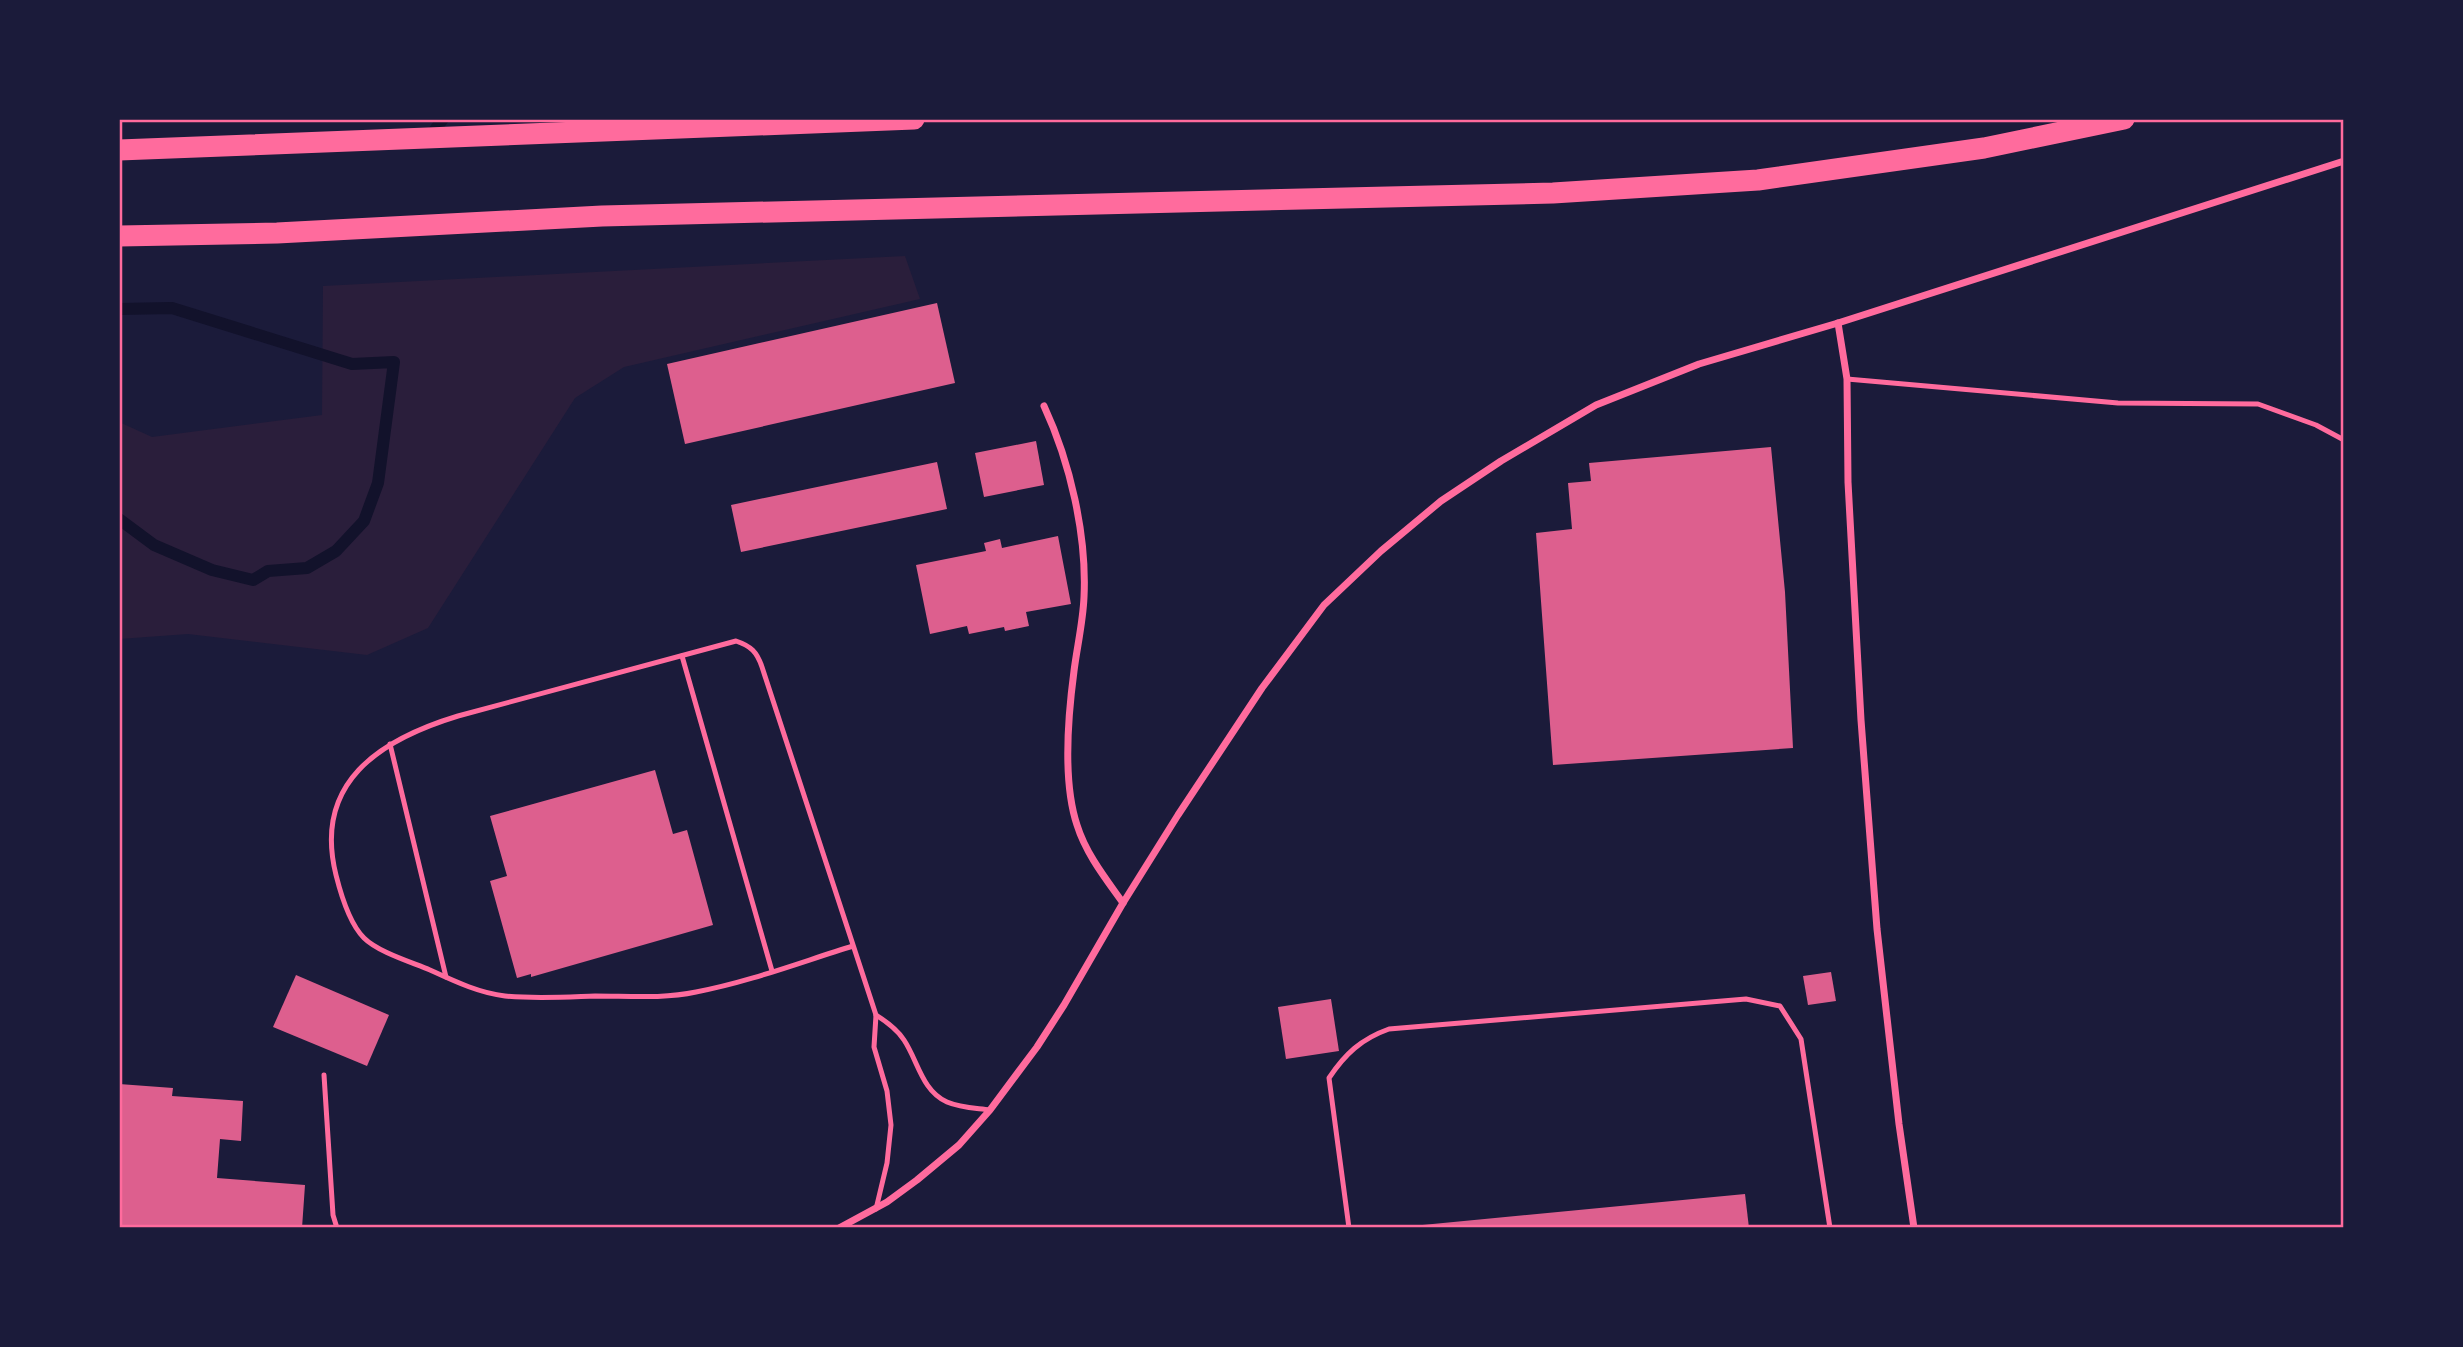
<svg xmlns="http://www.w3.org/2000/svg" width="2463" height="1347" font-family="'Open Sans',sans-serif">
	<style>
		.green { fill: #2a1e3b }
		.lines { fill: none; stroke-linecap: round; stroke-linejoin: round }
		.stream { stroke: #12122b; stroke-width: 12 }
		.building { fill: #dd5f8e }
		.service { stroke: #ff6b9d; stroke-width: 5 }
		.minor { stroke: #ff6b9d; stroke-width: 7 }
		.motorway { stroke: #ff6b9d; stroke-width: 21 }
		.neatline { fill: none; stroke: #ff6b9d; stroke-width: 2.5 }
	</style>
	<rect width="100%" height="100%" fill="#1b1b3a"/>
	<polygon class="green" points="905,256 920,299 624,367 575,398 428,628 367,655 188,634 119,639 119,422 152,437 322,415 323,286"/>
	<g class="lines">
		<g class="stream">
			<polyline points="428,139 443,119"/>
			<polyline points="119,309 172,308 352,364 394,362 378,483 364,521 336,551 307,568 268,571 253,580 212,570 154,545 119,519"/>
		</g>
	</g>
	<g class="building">
		<polygon points="937,303 955,383 685,444 667,364"/>
		<polygon points="1036,441 1044,485 984,497 975,453"/>
		<polygon points="1771,447 1785,592 1793,748 1553,765 1536,533 1572,529 1568,483 1591,481 1589,463"/>
		<polygon points="937,462 947,509 741,552 731,505"/>
		<polygon points="1058,536 1071,604 1026,612 1029,626 1005,631 1004,627 969,634 967,626 930,634 916,565 986,551 984,543 1000,539 1002,548"/>
		<polygon points="655,770 673,834 687,830 713,925 531,977 531,974 517,978 490,881 507,876 490,816"/>
		<polygon points="1831,972 1836,1001 1808,1005 1803,976"/>
		<polygon points="296,975 389,1015 367,1066 273,1027"/>
		<polygon points="1331,999 1339,1051 1286,1059 1278,1007"/>
		<polygon points="119,1084 173,1088 172,1096 243,1101 241,1141 220,1139 217,1178 305,1185 302,1228 119,1228"/>
		<polygon points="1745,1194 1749,1228 1412,1228 1412,1226"/>
	</g>
	<g class="lines">
		<g class="service">
			<polyline points="1847,379 2118,403 2258,404 2316,425 2344,440"/>
			<polyline points="682,656 772,971"/>
			<polyline points="390,744 446,977"/>
			<path d="M853,946C801,962 749,982 696,992C663,999 629,996 595,996C566,997 535,999 505,996C479,993 454,981 430,970C411,962 378,952 364,938C349,923 341,895 336,875C313,783 379,740 458,716L736,641C751,646 757,652 762,667L876,1015L874,1047L887,1091L891,1125L887,1163L876,1209"/>
			<path d="M876,1015C887,1022 897,1029 904,1040C918,1061 922,1091 947,1102C961,1108 976,1108 990,1110"/>
			<polyline points="324,1075 333,1215 337,1228"/>
			<path d="M1349,1228L1329,1078C1345,1054 1361,1039 1389,1029L1746,999L1780,1006L1801,1039L1830,1228"/>
		</g>
		<g class="minor">
			<polyline points="1838,323 1847,379 1848,482 1861,720 1877,929 1899,1124 1914,1228"/>
			<path d="M1044,406C1070,462 1087,535 1084,597C1083,622 1077,647 1074,671C1068,716 1063,783 1077,825C1086,854 1106,879 1123,903"/>
			<polyline points="839,1228 887,1202 917,1180 959,1145 990,1110 1037,1047 1064,1005 1123,903 1178,815 1262,688 1324,605 1381,551 1441,501 1501,461 1596,405 1699,364 1838,323 2344,161"/>
		</g>
		<g class="motorway">
			<polyline points="119,150 914,119"/>
			<polyline points="119,236 277,233 602,216 1553,193 1758,180 1984,148 2124,119"/>
		</g>
	</g>
	<rect width="2463" height="1347" fill="none" stroke="#1b1b3a" stroke-width="242"/>
	<rect x="121" y="121" width="2221" height="1105" class="neatline"/>
</svg>
